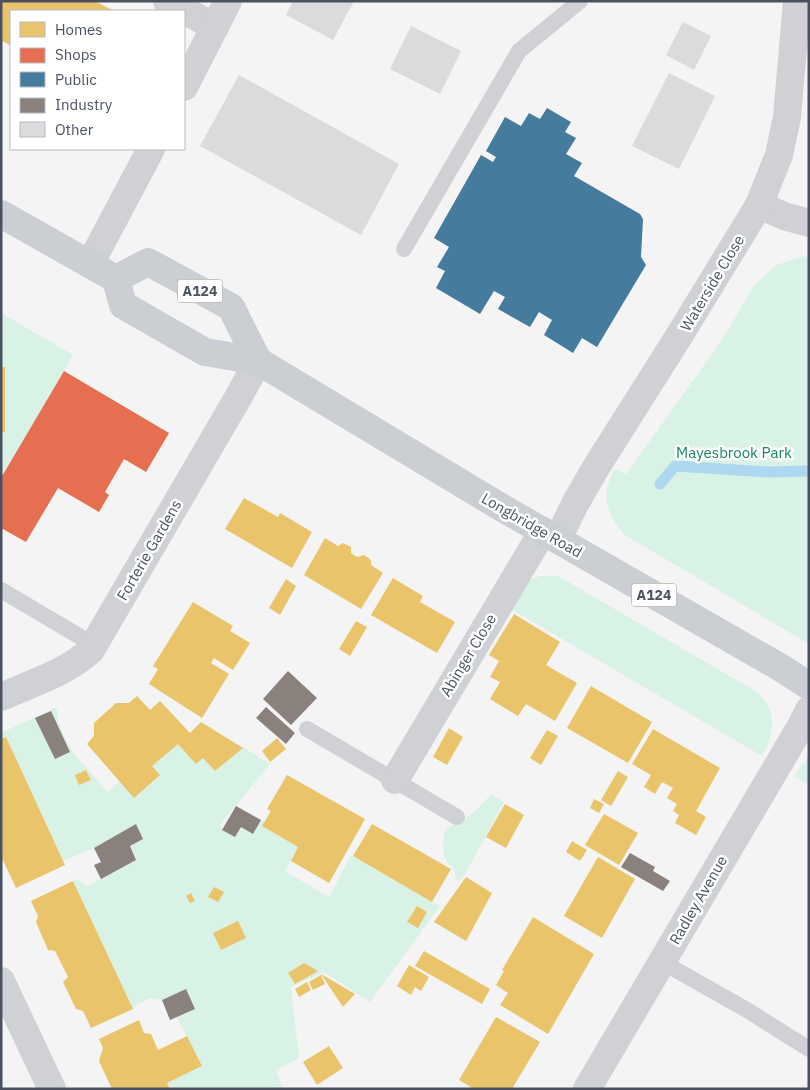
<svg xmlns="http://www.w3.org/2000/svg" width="810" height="1090" font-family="'IBM Plex Sans',sans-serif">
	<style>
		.green { fill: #d9f2e6 }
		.homes { fill: #e9c46a }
		.shops { fill: #e76f51 }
		.public { fill: #457b9d }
		.industry { fill: #8a817c }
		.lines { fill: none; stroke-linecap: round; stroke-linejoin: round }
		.stream { stroke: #aed8ef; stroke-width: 11 }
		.building { fill: #dbdbdd }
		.lane { stroke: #cfd1d5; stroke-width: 16 }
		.street { stroke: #cfd1d5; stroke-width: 28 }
		.primary { stroke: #cbced2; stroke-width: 28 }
		.labels { text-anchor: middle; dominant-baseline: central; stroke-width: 5; stroke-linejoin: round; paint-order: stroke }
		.shield { fill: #fff; stroke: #808690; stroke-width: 1 }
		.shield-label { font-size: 14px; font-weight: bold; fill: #4a5261 }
		.street-label { font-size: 15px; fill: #4a5261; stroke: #fff }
		.park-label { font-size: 15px; fill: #18855f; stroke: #fff }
	</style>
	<rect width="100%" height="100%" fill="#f4f4f4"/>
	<g class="green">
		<path d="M805,256L809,257V644L625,535C606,515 600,494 615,469L626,474L722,340L753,287L776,265Z"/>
		<polygon points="1,313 73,355 1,479"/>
		<path d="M540,576H558L757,692C778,712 775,732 762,756L507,607L529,580Z"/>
		<path d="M57,707C57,742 87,767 108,792L120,781L134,798L160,775L152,766L178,744L196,764L203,758L215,771L243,747L270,764L219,826L235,837L241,827L253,834L261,820L265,822L262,826L298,847L285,871L329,897L351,855L440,906L370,1002L324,972L291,987L299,1058L276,1070L283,1089H170L167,1083L202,1066L177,1017L186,989L162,1000L150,998L138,1004L133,1009L73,881L78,879L87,886L136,860L130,846L143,839L136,825L94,848L63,861L6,737L1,739V733Z"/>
		<polygon points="809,756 809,785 794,776"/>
		<path d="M491,794L504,802L465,874L459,881L456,879C455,865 450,868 445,858C442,850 443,838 445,830L467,817L479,808Z"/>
	</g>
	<g class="homes">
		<polygon points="1,1 95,1 114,11 11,11 11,46 1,40"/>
		<rect x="1" y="367" width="4" height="65"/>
		<polygon points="244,498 278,517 280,513 312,532 292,568 225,529"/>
		<polygon points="325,538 338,546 343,543 351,547 351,553 357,557 364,555 371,560 371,565 383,573 361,609 304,575"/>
		<polygon points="393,578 423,596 420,602 455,622 437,653 371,615"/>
		<polygon points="286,579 296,586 280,615 269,608"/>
		<polygon points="193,602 233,626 230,631 250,643 233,670 214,658 211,663 229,674 202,718 149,684 158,669 153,666"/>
		<polygon points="514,614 560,642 546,665 577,683 555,721 526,704 518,716 490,699 500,682 490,677 499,661 489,655"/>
		<polygon points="356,621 367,627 350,656 339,649"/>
		<polygon points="591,686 652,722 628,763 567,728"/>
		<polygon points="137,696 150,710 160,701 190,733 201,722 243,748 215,771 203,758 196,764 178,744 152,766 160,775 134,798 87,744 94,736 94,723 116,703 129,703"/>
		<polygon points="449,728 463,737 447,765 433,757"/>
		<polygon points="653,729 720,768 696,811 706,817 696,835 675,823 679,815 673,811 677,804 667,798 673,788 662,782 655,794 644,787 651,775 632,764"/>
		<polygon points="547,730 558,736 541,765 530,758"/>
		<polygon points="6,737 65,865 16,888 1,856 1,739"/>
		<polygon points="277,738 286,749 270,762 262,751"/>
		<polygon points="86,770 91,780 79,785 75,775"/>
		<polygon points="618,771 628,777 611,806 601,800"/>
		<polygon points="287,775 365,819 329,883 291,861 298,847 262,826 271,811 267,809"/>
		<polygon points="594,799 604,804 599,813 590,808"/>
		<polygon points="505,804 524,815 506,848 486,837"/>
		<polygon points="604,814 638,833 619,865 585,845"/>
		<polygon points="372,824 451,869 432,902 353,856"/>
		<polygon points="572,841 587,850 580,861 566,852"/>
		<polygon points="598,857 635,879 602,938 564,916"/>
		<polygon points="466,877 492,893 466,941 434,922"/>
		<polygon points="73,881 133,1009 91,1028 83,1011 76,1009 63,982 68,977 55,951 48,950 36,922 38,916 31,901"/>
		<polygon points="214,887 224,892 218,902 208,897"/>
		<polygon points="191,893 195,901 190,903 186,896"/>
		<polygon points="417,906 427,912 418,928 407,922"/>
		<polygon points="533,917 594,954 548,1034 500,1005 508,993 496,985 504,971 502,970"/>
		<polygon points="238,921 246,938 221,950 213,933"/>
		<polygon points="424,951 490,989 482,1004 415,966"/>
		<polygon points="304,963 318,971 295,984 288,973"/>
		<polygon points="409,965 429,977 421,991 415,987 411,995 397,986"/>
		<polygon points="321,974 355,994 343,1007"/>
		<polygon points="321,975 325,984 313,990 309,982"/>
		<polygon points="307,982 311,990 299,997 295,989"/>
		<polygon points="496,1017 540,1042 512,1089 474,1089 459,1080"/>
		<polygon points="139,1020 144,1033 151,1034 158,1050 187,1036 202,1066 167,1083 170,1089 112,1089 99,1061 103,1048 99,1039"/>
		<polygon points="329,1046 343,1068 317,1085 303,1062"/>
	</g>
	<polygon class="shops" points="64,371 169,433 146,472 124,459 105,492 109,495 99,512 58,488 26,542 1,528 1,478"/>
	<polygon class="public" points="547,108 571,122 565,132 576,138 566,154 582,163 574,176 640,214 643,219 641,257 646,265 597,347 582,338 573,353 544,335 552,320 539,312 530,327 498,309 505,297 494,291 480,314 436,288 445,271 437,267 449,247 434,238 481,155 493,162 496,157 486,151 505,117 521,126 529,113 540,119"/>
	<g class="industry">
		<polygon points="288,671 317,698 291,725 263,699"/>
		<polygon points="266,707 295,733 286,744 256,718"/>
		<polygon points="51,711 70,752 55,759 35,718"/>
		<polygon points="236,806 261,820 253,834 241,827 235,837 222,830"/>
		<polygon points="136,824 143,839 130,846 136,860 101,879 94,865 101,862 94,848"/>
		<polygon points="630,853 655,867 653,871 670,881 663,891 621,867"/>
		<polygon points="186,989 195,1009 170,1020 162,1000"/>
	</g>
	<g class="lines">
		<polyline class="stream" points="660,484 675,466 769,472 809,471"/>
	</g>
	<g class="building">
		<polygon points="293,1 354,1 333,40 286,15"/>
		<polygon points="683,22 711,36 694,70 666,55"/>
		<polygon points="411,26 461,51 440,94 390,69"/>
		<polygon points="669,73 715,96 679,169 632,146"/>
		<polygon points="239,75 399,164 361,235 200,146"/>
	</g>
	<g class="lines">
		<g class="lane">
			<polyline points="404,249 519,51 580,1"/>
			<polyline points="1,590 94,645"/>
			<polyline points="307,729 457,817"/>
			<polyline points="662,962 747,1010 809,1049"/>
		</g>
		<g class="street">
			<polyline points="167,1 215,27"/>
			<polyline points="184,87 228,1"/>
			<polyline points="759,205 784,216 809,223"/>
			<polyline points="90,264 151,149"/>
			<polyline points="558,539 575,504 595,469 679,336 759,205 779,155 787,117 797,1"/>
			<path d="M1,697C30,684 68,672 91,650L239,396L258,361"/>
			<polyline points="395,780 543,531"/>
			<polyline points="1,981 52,1089"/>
			<polyline points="587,1089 801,726 809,710"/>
		</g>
		<g class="primary">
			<polyline points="1,214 116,279 123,305 205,352 258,361 499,506 783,669 809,686"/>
			<polyline points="116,279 148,262 231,307 258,361"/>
		</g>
	</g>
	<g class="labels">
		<g class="shield">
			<rect x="177.5" y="279.5" width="45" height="23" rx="4"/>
			<rect x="631.5" y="583.5" width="45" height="23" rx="4"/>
		</g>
		<g class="shield-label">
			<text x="200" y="291">A124</text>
			<text x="654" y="595">A124</text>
		</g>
		<g class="street-label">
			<text transform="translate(712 283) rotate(-59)">Waterside Close</text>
			<text transform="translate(532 525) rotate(30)">Longbridge Road</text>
			<text transform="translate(149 550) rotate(-60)">Forterie Gardens</text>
			<text transform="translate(468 655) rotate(-59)">Abinger Close</text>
			<text transform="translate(698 900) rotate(-60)">Radley Avenue</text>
		</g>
		<g class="park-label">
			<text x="734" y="452">Mayesbrook Park</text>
		</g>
	</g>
	<rect width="810" height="1090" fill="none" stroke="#4a5261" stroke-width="5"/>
	<rect x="10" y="10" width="175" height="140" fill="#ffffff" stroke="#b7bac0"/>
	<rect x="20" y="22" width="25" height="15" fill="#e9c46a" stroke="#b7bac0"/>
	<text x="55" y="35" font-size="15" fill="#4a5261">Homes</text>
	<rect x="20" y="48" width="25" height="15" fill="#e76f51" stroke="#b7bac0"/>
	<text x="55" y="60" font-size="15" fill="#4a5261">Shops</text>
	<rect x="20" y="72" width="25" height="15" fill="#457b9d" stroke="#b7bac0"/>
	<text x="55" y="85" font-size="15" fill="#4a5261">Public</text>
	<rect x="20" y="98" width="25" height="15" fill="#8a817c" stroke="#b7bac0"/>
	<text x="55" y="110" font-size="15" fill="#4a5261">Industry</text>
	<rect x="20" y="122" width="25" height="15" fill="#dbdbdd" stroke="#b7bac0"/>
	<text x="55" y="135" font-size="15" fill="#4a5261">Other</text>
</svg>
